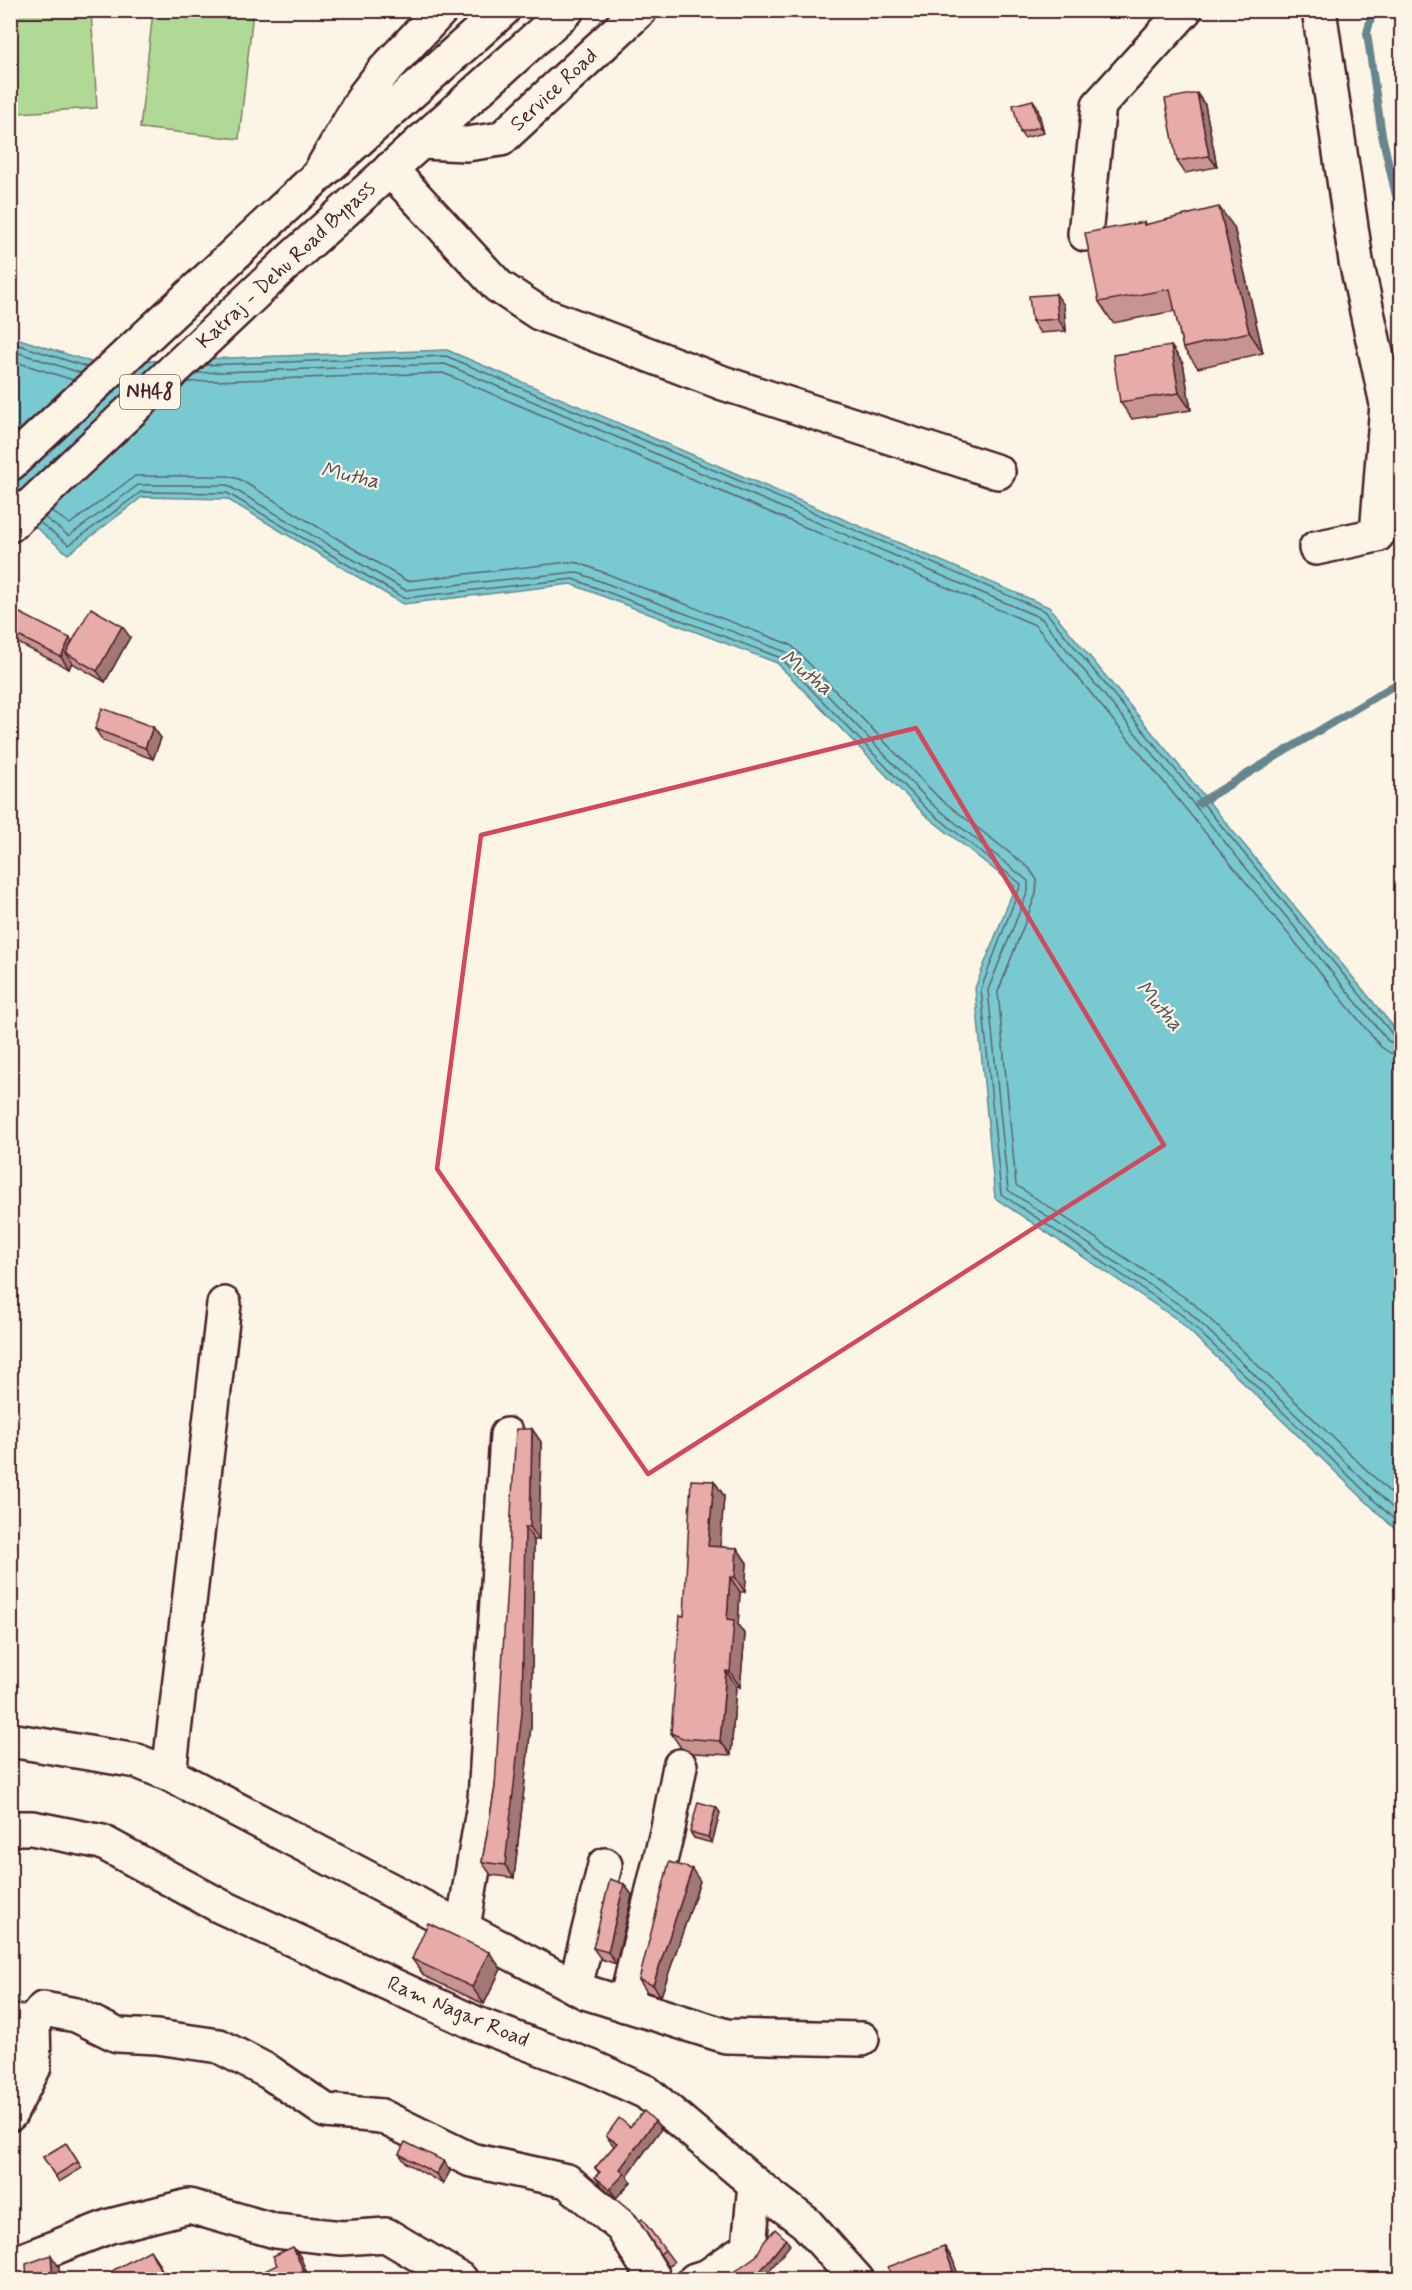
<svg xmlns="http://www.w3.org/2000/svg" width="1412" height="2290" font-family="Mynerve,sans-serif">
	<style>
		.green { fill: #b0d996; stroke: #7d7c60; stroke-width: 1.5 }
		.water { fill: #79cad0; stroke: #66868e; stroke-width: 1.5 }
		.lines { fill: none; stroke-linecap: round; stroke-linejoin: round }
		.shore { stroke: #5d636d; stroke-width: 1.5 }
		.stream { stroke: #66868e; stroke-width: 8 }
		.minor-casing { stroke: #4a1f2b; stroke-width: 38 }
		.highway-casing { stroke: #4a1f2b; stroke-width: 38 }
		.minor { stroke: #fcf5e5; stroke-width: 33 }
		.highway { stroke: #fcf5e5; stroke-width: 33 }
		.wall { fill: #c79490; stroke: #4a1f2b; stroke-width: 1.5 }
		.shaded-wall { fill: #a27875; stroke: #4a1f2b; stroke-width: 1.5 }
		.building { fill: #e7aca7; stroke: #4a1f2b; stroke-width: 1.5 }
		.marked { fill: none; stroke: #d1495b; stroke-width: 4.5; stroke-linejoin: round }
		.labels { text-anchor: middle; dominant-baseline: central; stroke-width: 4.5; stroke-linejoin: round; paint-order: stroke }
		.shield { fill: #fcf5e5; stroke: #7f5f63; stroke-width: 1.5 }
		.shield-label { font-size: 20px; font-weight: bold; fill: #4a1f2b }
		.street-label { font-size: 21px; fill: #4a1f2b; stroke: #fcf5e5 }
		.water-label { font-size: 22px; font-style: italic; fill: #58525d; stroke: #fcf5e5 }
	</style>
	<rect width="100%" height="100%" fill="#fcf5e5"/>
	<filter id="ink" filterUnits="userSpaceOnUse"><feTurbulence type="fractalNoise" baseFrequency=".0167" numOctaves="2"/><feDisplacementMap in="SourceGraphic" scale="12" xChannelSelector="R" yChannelSelector="G"/><feConvolveMatrix kernelMatrix="1 2 1 2 8 2 1 2 1" color-interpolation-filters="sRGB"/></filter>
	<g filter="url(#ink)">
		<g class="green">
			<polygon points="13,11 91,11 97,108 19,113"/>
			<polygon points="153,11 253,11 239,139 140,128"/>
		</g>
		<polygon class="water" points="10,336 94,363 447,350 1049,607 1401,1036 1401,1535 1178,1320 995,1198 975,988 1015,886 924,814 777,663 571,584 403,604 227,499 142,497 68,554 11,507"/>
		<g class="lines">
			<g class="shore">
				<polyline points="10,342 87,367"/>
				<polyline points="10,350 81,373"/>
				<polyline points="10,360 73,380"/>
				<polyline points="205,365 446,356 1045,611 1394,1036 1402,1039"/>
				<polyline points="197,373 445,364 1041,618 1388,1041 1402,1046"/>
				<polyline points="187,382 443,373 1035,625 1381,1047 1390,1053 1402,1055"/>
				<polyline points="51,511 70,524 135,476 228,476 239,479 407,581 568,562 579,563 791,645 938,797 1029,868 1037,880 1036,894 998,992 1016,1185 1193,1303 1402,1504"/>
				<polyline points="44,517 69,536 138,485 227,485 405,590 576,572 786,652 932,804 1028,881 1028,891 988,990 1008,1190 1187,1310 1402,1517"/>
				<polyline points="39,522 69,545 141,492 227,493 404,598 573,579 781,658 927,809 1021,884 981,989 1001,1194 1182,1315 1402,1527"/>
			</g>
			<g class="stream">
				<polyline points="1373,10 1367,33 1382,135 1402,222"/>
				<polyline points="1199,803 1398,683 1402,675"/>
			</g>
			<defs>
				<g id="minor">
					<polyline points="421,142 467,144 501,139 640,10"/>
					<polyline points="322,169 365,95 383,72 441,10"/>
					<polyline points="390,169 498,286 539,313 723,383 998,472"/>
					<polyline points="1085,234 1099,105 1185,10"/>
					<polyline points="1316,548 1377,535 1387,404 1356,261 1319,10"/>
					<polyline points="10,1740 137,1761 169,1774 585,1992 726,2036 862,2039"/>
					<polyline points="169,1774 224,1304"/>
					<polyline points="10,1828 32,1828 102,1842 220,1906 477,2024 591,2067 646,2092 755,2184 806,2223 857,2280"/>
					<polyline points="463,1927 485,1799 507,1435"/>
					<polyline points="575,1987 605,1865"/>
					<polyline points="625,2005 668,1828 680,1766"/>
					<polyline points="33,2022 43,2009 76,2015 117,2035 157,2037 219,2046 269,2072 326,2111 381,2116 471,2160 567,2181 622,2227 655,2280"/>
					<polyline points="10,2114 34,2067 33,2022 12,2022"/>
					<polyline points="10,2265 110,2226 189,2206 275,2231 342,2238 386,2235 461,2280"/>
					<polyline points="695,2280 708,2276 749,2247 755,2184"/>
				</g>
				<g id="highway">
					<polyline points="10,464 318,176 503,10"/>
					<polyline points="10,525 290,260 567,10"/>
				</g>
			</defs>
			<use href="#minor" class="minor-casing"/>
			<use href="#highway" class="highway-casing"/>
			<use href="#minor" class="minor"/>
			<use href="#highway" class="highway"/>
		</g>
		<g class="wall">
			<polygon points="1205,105 1217,167 1185,173 1177,161"/>
			<polygon points="1037,106 1044,133 1024,138 1020,132"/>
			<polygon points="1144,222 1145,224 1234,227 1263,353 1198,368 1183,348 1175,311 1113,323 1099,302"/>
			<polygon points="1064,305 1066,331 1040,333 1032,321"/>
			<polygon points="1171,346 1183,363 1191,410 1132,419 1120,402"/>
			<polygon points="10,608 72,641 130,637 105,682 74,664 72,662 69,669 10,639"/>
			<polygon points="153,727 161,738 153,759 103,741 95,729"/>
			<polygon points="532,1429 541,1442 539,1540 534,1540 531,1726 514,1878 491,1875 482,1862 495,1787"/>
			<polygon points="714,1481 724,1496 720,1547 737,1548 747,1563 745,1592 740,1592 738,1625 745,1635 740,1687 736,1686 731,1755 693,1753 681,1748 671,1733 684,1616"/>
			<polygon points="716,1807 720,1813 712,1843 694,1838 690,1832"/>
			<polygon points="700,1881 661,1996 647,1992 639,1980"/>
			<polygon points="624,1884 632,1895 616,1964 601,1959 593,1948"/>
			<polygon points="489,1952 501,1969 484,2004 424,1976 412,1959"/>
			<polygon points="655,2121 661,2129 627,2176 631,2182 616,2198 601,2185 595,2177 599,2173 595,2168 614,2146 606,2136 630,2127"/>
			<polygon points="66,2143 82,2168 59,2182 43,2157"/>
			<polygon points="399,2154 444,2161 450,2171 443,2184 406,2163"/>
			<polygon points="944,2246 952,2258 960,2280 892,2280"/>
			<polygon points="665,2250 674,2262 668,2266 660,2254"/>
		</g>
		<g class="shaded-wall">
			<polygon points="1197,93 1205,105 1217,167 1209,156"/>
			<polygon points="1033,100 1037,106 1044,133 1040,127"/>
			<polygon points="1219,207 1234,227 1263,353 1249,332"/>
			<polygon points="1056,294 1064,305 1066,331 1058,319"/>
			<polygon points="1171,346 1183,363 1191,410 1179,393"/>
			<polygon points="122,626 130,637 105,682 97,671"/>
			<polygon points="70,638 78,650 66,653 72,662 69,669 61,657"/>
			<polygon points="153,727 161,738 153,759 145,748"/>
			<polygon points="532,1429 541,1442 539,1540 530,1527"/>
			<polygon points="714,1481 724,1496 719,1561 708,1546"/>
			<polygon points="525,1527 534,1540 531,1726 514,1878 505,1865"/>
			<polygon points="737,1548 747,1563 745,1592 735,1577"/>
			<polygon points="730,1577 740,1592 738,1625 745,1635 740,1687 730,1672 727,1619"/>
			<polygon points="726,1671 736,1686 731,1755 720,1741"/>
			<polygon points="716,1807 720,1813 712,1843 708,1837"/>
			<polygon points="692,1869 700,1881 661,1996 653,1985"/>
			<polygon points="624,1884 632,1895 616,1964 608,1952"/>
			<polygon points="489,1952 501,1969 484,2004 472,1987"/>
			<polygon points="655,2121 661,2129 627,2176 631,2182 616,2198 610,2189 620,2169"/>
			<polygon points="444,2161 450,2171 443,2184 436,2174"/>
			<polygon points="786,2239 790,2245 762,2280 753,2280"/>
			<polygon points="944,2246 952,2258 960,2280 953,2271"/>
			<polygon points="293,2247 300,2256 310,2280 308,2280"/>
			<polygon points="150,2250 158,2262 167,2280 166,2280 164,2277"/>
			<polygon points="51,2255 59,2267 60,2280 53,2280"/>
		</g>
		<g class="building">
			<polygon points="1197,93 1209,156 1177,161 1165,99"/>
			<polygon points="1033,100 1040,127 1020,132 1013,105"/>
			<polygon points="1219,207 1249,332 1183,348 1170,289 1099,302 1085,233 1144,222 1144,225"/>
			<polygon points="1056,294 1058,319 1032,321 1029,296"/>
			<polygon points="1171,346 1179,393 1120,402 1113,355"/>
			<polygon points="10,608 70,638 61,657 10,632"/>
			<polygon points="91,608 122,626 97,671 66,653"/>
			<polygon points="102,708 153,727 145,748 95,729"/>
			<polygon points="516,1429 532,1429 530,1527 525,1527 522,1713 505,1865 482,1862 495,1787"/>
			<polygon points="691,1480 714,1481 708,1546 737,1548 735,1577 730,1577 727,1619 734,1620 730,1672 726,1671 720,1741 682,1738 671,1733 680,1615 684,1616"/>
			<polygon points="698,1802 716,1807 708,1837 690,1832"/>
			<polygon points="669,1862 692,1869 653,1985 639,1980"/>
			<polygon points="610,1879 624,1884 608,1952 593,1948"/>
			<polygon points="428,1923 489,1952 472,1987 412,1959"/>
			<polygon points="644,2111 655,2121 620,2169 625,2173 610,2189 595,2177 600,2172 595,2168 617,2143 606,2136 619,2118 630,2127"/>
			<polygon points="405,2142 444,2161 436,2174 399,2154"/>
			<polygon points="66,2143 78,2162 55,2176 43,2157"/>
			<polygon points="642,2219 665,2250 660,2254 639,2221"/>
			<polygon points="775,2229 786,2239 753,2280 727,2280 735,2271 756,2256 764,2242"/>
			<polygon points="944,2246 953,2271 947,2273 949,2280 892,2280 888,2267"/>
			<polygon points="293,2247 308,2280 246,2280 277,2265 273,2256"/>
			<polygon points="150,2250 164,2277 160,2280 114,2280 110,2272"/>
			<polygon points="51,2255 53,2280 27,2280 26,2264"/>
		</g>
	</g>
	<path class="marked" d="M916,728L1164,1145L648,1474L437,1169L481,835Z"/>
	<g class="labels">
		<rect class="shield" x="120" y="375" width="60" height="34" rx="4.5"/>
		<g class="shield-label">
			<text x="150" y="392">NH48</text>
		</g>
		<g class="street-label">
			<text transform="translate(554 90) rotate(-43)">Service Road</text>
			<text transform="translate(286 265) rotate(-43)">Katraj - Dehu Road Bypass</text>
			<text transform="translate(458 2012) rotate(23)">Ram Nagar Road</text>
		</g>
		<g class="water-label">
			<text transform="translate(350 476) rotate(12)">Mutha</text>
			<text transform="translate(806 673) rotate(38)">Mutha</text>
			<text transform="translate(1159 1006) rotate(49)">Mutha</text>
		</g>
	</g>
	<rect width="1412" height="2290" fill="none" stroke="#fcf5e5" stroke-width="36"/>
	<rect x="18" y="18" width="1376" height="2254" fill="none" stroke="#4a1f2b" stroke-width="2" filter="url(#ink)"/>
</svg>
